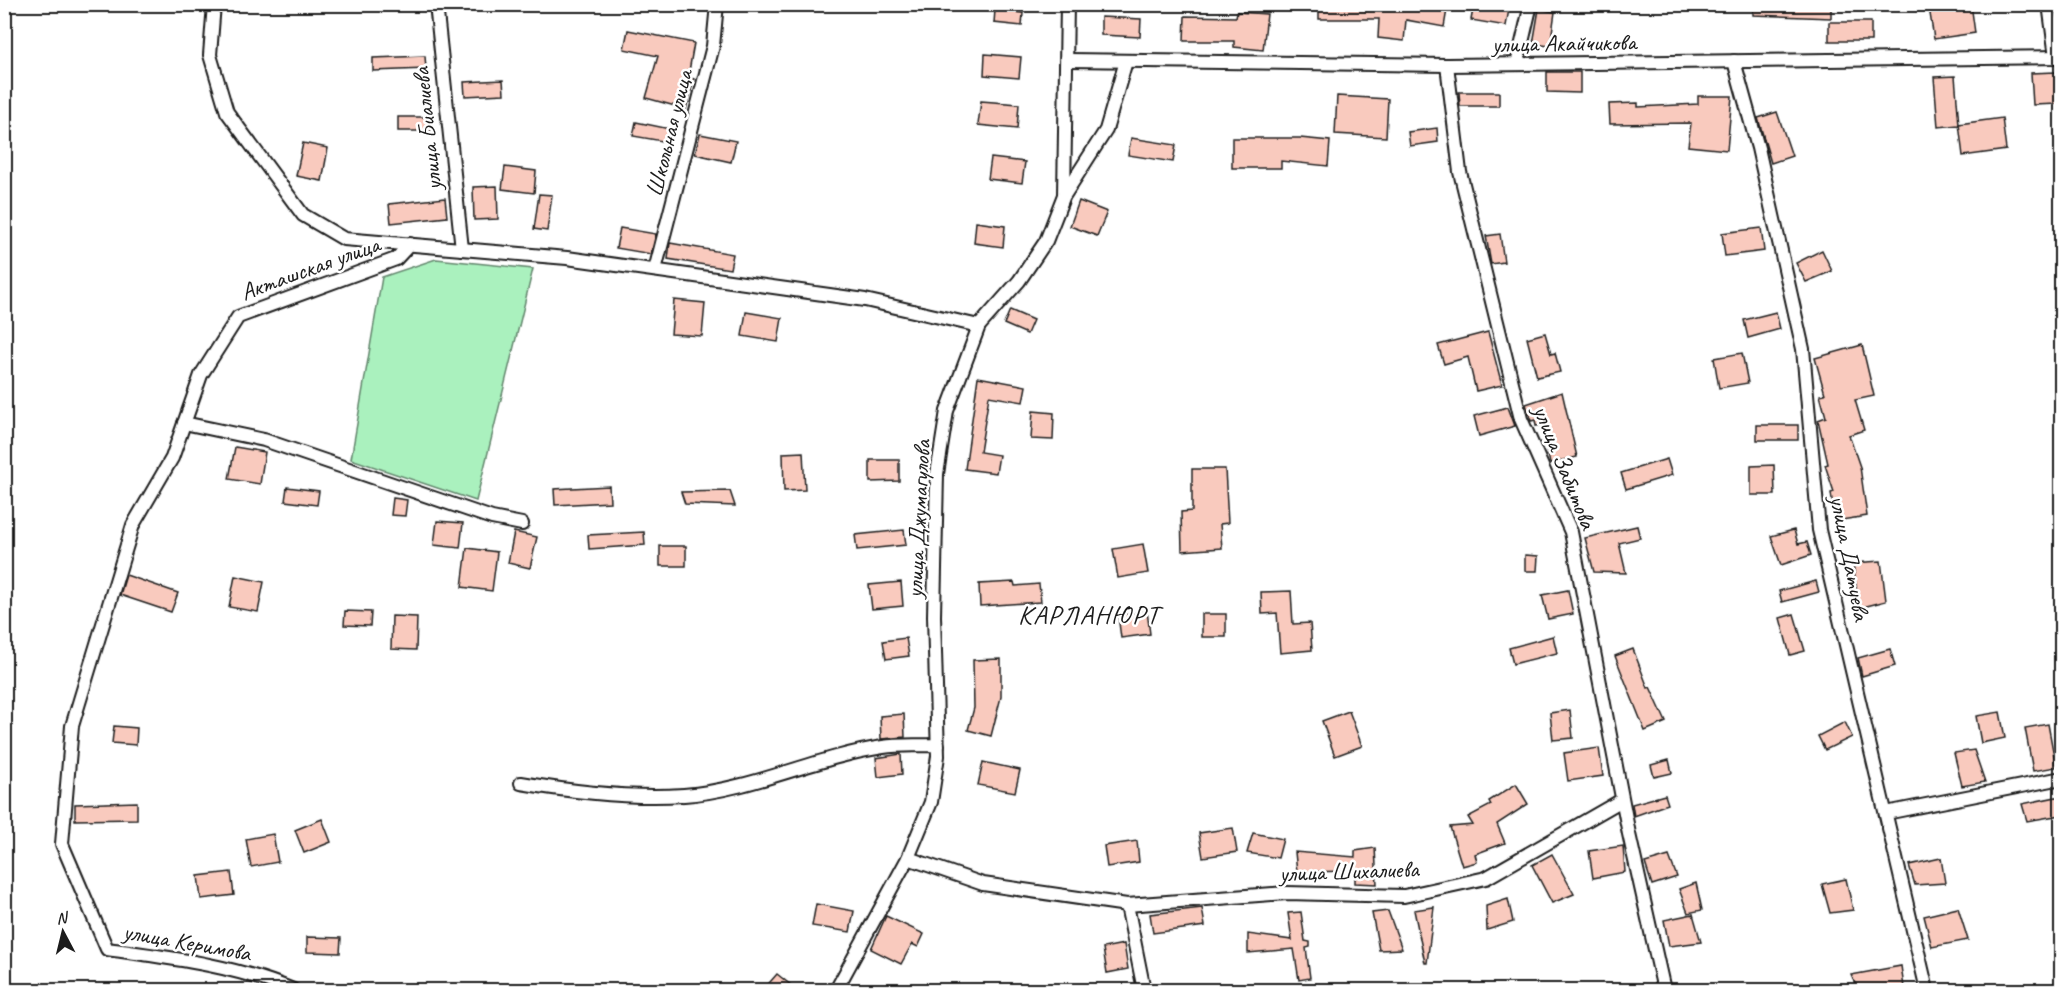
<svg xmlns="http://www.w3.org/2000/svg" width="2066" height="995" font-family="Caveat,sans-serif">
	<style>
		.green { fill: #aaf1be; stroke: #63866d; stroke-width: 1.5 }
		.building { fill: #f9cabe; stroke: #1c1c1c; stroke-width: 1.5 }
		.lines { fill: none; stroke-linecap: round; stroke-linejoin: round }
		.minor-casing { stroke: #1c1c1c; stroke-width: 16 }
		.minor { stroke: #fff; stroke-width: 12 }
		.labels { text-anchor: middle; dominant-baseline: central; stroke-width: 5; stroke-linejoin: round; paint-order: stroke }
		.street-label { font-size: 24px; fill: #1c1c1c; stroke: #fff }
		.quarter-label { font-size: 27px; letter-spacing: 1.5px; fill: #1c1c1c; stroke: #fff }
	</style>
	<rect width="100%" height="100%" fill="#fff"/>
	<filter id="ink" filterUnits="userSpaceOnUse"><feTurbulence type="fractalNoise" baseFrequency=".0167" numOctaves="2"/><feDisplacementMap in="SourceGraphic" scale="12" xChannelSelector="R" yChannelSelector="G"/><feConvolveMatrix kernelMatrix="1 2 1 2 8 2 1 2 1" color-interpolation-filters="sRGB"/></filter>
	<g filter="url(#ink)">
		<polygon class="green" points="436,259 533,269 476,501 351,459 382,277"/>
		<g class="building">
			<polygon points="1319,4 1448,4 1444,27 1406,20 1404,41 1378,38 1379,19 1319,19"/>
			<polygon points="1474,4 1510,4 1506,26 1471,20"/>
			<polygon points="1753,4 1831,4 1831,18 1753,15"/>
			<polygon points="1946,4 1971,4 1975,33 1934,39 1929,7"/>
			<polygon points="1539,9 1555,12 1550,46 1533,44"/>
			<polygon points="995,10 1023,13 1022,26 994,23"/>
			<polygon points="1237,12 1267,14 1263,50 1234,47 1234,41 1184,41 1185,16 1236,17"/>
			<polygon points="1101,17 1141,19 1140,37 1101,35"/>
			<rect x="1829" y="22" width="42" height="19"/>
			<polygon points="628,30 694,43 688,77 694,79 686,109 646,98 658,56 624,49"/>
			<polygon points="985,54 1021,57 1019,78 984,75"/>
			<polygon points="425,56 426,69 373,71 373,58"/>
			<polygon points="1547,72 1580,72 1580,93 1547,92"/>
			<polygon points="2056,72 2058,104 2033,105 2031,73"/>
			<polygon points="1955,76 1959,125 1938,127 1934,77"/>
			<polygon points="503,80 504,94 465,96 464,82"/>
			<polygon points="1459,92 1499,92 1499,106 1460,106"/>
			<polygon points="1337,96 1388,99 1386,137 1335,134"/>
			<polygon points="1698,96 1732,96 1727,150 1688,146 1691,123 1610,124 1609,104 1638,103 1638,107 1698,104"/>
			<polygon points="981,101 1019,104 1017,129 978,125"/>
			<polygon points="1777,112 1792,156 1771,163 1758,118"/>
			<rect x="398" y="117" width="34" height="14"/>
			<polygon points="2002,118 2006,150 1963,156 1959,124"/>
			<polygon points="636,122 670,129 668,142 633,136"/>
			<polygon points="1437,128 1438,142 1410,146 1408,132"/>
			<polygon points="700,134 736,141 731,162 695,154"/>
			<polygon points="1131,138 1176,145 1173,162 1128,155"/>
			<polygon points="1232,138 1300,138 1330,141 1328,166 1281,161 1281,168 1232,168"/>
			<polygon points="303,143 328,148 322,181 296,176"/>
			<polygon points="991,158 1025,162 1022,183 988,179"/>
			<polygon points="505,167 536,171 534,193 502,189"/>
			<polygon points="497,186 498,219 474,220 473,187"/>
			<polygon points="539,194 552,195 547,231 534,229"/>
			<polygon points="445,198 447,217 391,223 389,204"/>
			<polygon points="1079,201 1107,212 1097,236 1070,226"/>
			<polygon points="976,222 1005,226 1003,247 974,243"/>
			<polygon points="620,228 656,234 651,254 616,248"/>
			<polygon points="1761,228 1764,251 1725,256 1722,233"/>
			<polygon points="1500,234 1504,262 1491,264 1486,236"/>
			<polygon points="670,243 733,254 730,269 668,259"/>
			<polygon points="1822,250 1832,271 1806,282 1796,263"/>
			<polygon points="674,300 705,303 702,336 671,334"/>
			<polygon points="1010,310 1033,320 1027,334 1004,324"/>
			<polygon points="746,312 782,318 778,342 742,336"/>
			<polygon points="1776,312 1780,329 1748,338 1744,320"/>
			<polygon points="1488,332 1502,385 1476,391 1468,357 1444,364 1438,345"/>
			<polygon points="1545,333 1551,354 1555,353 1560,372 1537,377 1527,338"/>
			<polygon points="1862,345 1874,396 1855,400 1864,430 1849,435 1860,467 1867,516 1835,521 1831,493 1834,492 1825,465 1828,464 1818,420 1826,417 1820,395 1825,394 1815,358"/>
			<polygon points="1742,353 1748,383 1719,388 1714,358"/>
			<polygon points="978,377 1026,386 1023,402 989,396 980,452 999,455 996,473 965,469"/>
			<polygon points="1562,392 1577,457 1550,463 1541,425 1536,426 1535,420 1531,421 1526,404"/>
			<polygon points="1508,407 1515,426 1479,436 1474,416"/>
			<polygon points="1033,411 1054,413 1053,440 1031,439"/>
			<rect x="1757" y="425" width="41" height="15"/>
			<polygon points="235,447 265,452 260,484 229,479"/>
			<polygon points="803,452 805,490 784,491 783,453"/>
			<polygon points="1667,459 1672,475 1626,489 1621,473"/>
			<polygon points="870,460 899,460 899,481 870,482"/>
			<polygon points="1774,465 1775,495 1751,495 1751,466"/>
			<polygon points="1192,469 1225,469 1228,523 1220,524 1222,548 1182,551 1181,512 1192,511"/>
			<polygon points="609,486 610,502 555,505 554,489"/>
			<polygon points="287,487 319,491 317,505 285,501"/>
			<polygon points="730,491 735,506 685,504 681,492"/>
			<polygon points="393,498 407,500 405,516 391,515"/>
			<polygon points="437,521 463,523 460,548 434,545"/>
			<polygon points="1637,526 1640,538 1619,543 1626,573 1594,572 1585,538"/>
			<polygon points="904,530 906,545 857,550 855,535"/>
			<polygon points="1794,530 1798,544 1807,542 1811,555 1781,565 1771,536"/>
			<polygon points="514,532 537,537 530,568 508,563"/>
			<polygon points="644,532 645,545 589,549 588,535"/>
			<polygon points="1143,544 1148,573 1118,578 1113,549"/>
			<rect x="660" y="546" width="26" height="20"/>
			<polygon points="467,548 497,552 492,591 462,587"/>
			<polygon points="1525,555 1538,556 1537,571 1525,571"/>
			<polygon points="1881,561 1886,601 1859,608 1853,563"/>
			<polygon points="126,575 178,593 171,612 120,595"/>
			<polygon points="235,576 264,582 258,612 229,607"/>
			<polygon points="1816,581 1819,592 1782,602 1779,591"/>
			<polygon points="901,582 903,606 872,609 869,585"/>
			<polygon points="1014,582 1015,586 1039,584 1041,602 980,606 979,584"/>
			<polygon points="1568,590 1573,614 1548,619 1542,595"/>
			<polygon points="1291,591 1293,624 1310,623 1312,650 1280,653 1277,613 1262,614 1261,592"/>
			<polygon points="345,611 371,612 370,626 344,625"/>
			<polygon points="1147,611 1150,634 1121,638 1118,615"/>
			<rect x="1202" y="614" width="24" height="23"/>
			<polygon points="1794,614 1805,651 1790,655 1780,618"/>
			<polygon points="392,616 417,617 416,650 391,649"/>
			<polygon points="1553,636 1557,653 1513,664 1509,648"/>
			<polygon points="906,638 909,656 886,659 883,641"/>
			<polygon points="1633,649 1648,688 1650,687 1666,722 1645,731 1615,656"/>
			<polygon points="1890,649 1895,666 1862,676 1858,658"/>
			<polygon points="1001,659 1001,697 991,736 968,730 974,708 973,660"/>
			<polygon points="1570,710 1573,738 1553,740 1550,713"/>
			<polygon points="1349,711 1362,746 1335,756 1322,721"/>
			<polygon points="2000,712 2005,738 1981,743 1976,716"/>
			<polygon points="904,714 905,737 881,739 880,716"/>
			<polygon points="1845,722 1852,737 1825,750 1818,736"/>
			<polygon points="2048,724 2056,767 2033,771 2025,728"/>
			<polygon points="114,726 137,728 136,745 112,743"/>
			<polygon points="1599,748 1603,776 1568,781 1564,753"/>
			<polygon points="1974,750 1985,782 1962,786 1954,753"/>
			<polygon points="901,754 902,774 878,777 876,758"/>
			<polygon points="1669,760 1672,773 1654,777 1651,765"/>
			<polygon points="983,762 1020,770 1015,792 978,785"/>
			<polygon points="1516,784 1528,804 1497,824 1505,843 1475,854 1477,862 1462,866 1450,827 1473,825 1468,817 1491,805 1489,801"/>
			<polygon points="1665,795 1668,804 1634,816 1632,804"/>
			<polygon points="2061,796 2061,815 2027,821 2022,804"/>
			<polygon points="137,802 137,819 75,820 75,804"/>
			<polygon points="322,819 331,842 304,853 295,830"/>
			<polygon points="1233,828 1237,852 1203,857 1199,833"/>
			<polygon points="1253,833 1283,839 1278,858 1247,853"/>
			<polygon points="273,834 278,862 251,867 246,839"/>
			<polygon points="1137,841 1139,862 1107,867 1104,846"/>
			<polygon points="1623,846 1625,872 1593,878 1589,851"/>
			<polygon points="1375,848 1377,884 1355,883 1355,871 1297,872 1295,852 1355,857 1355,851"/>
			<polygon points="1552,854 1574,894 1552,903 1532,865"/>
			<polygon points="1669,856 1677,877 1652,885 1645,863"/>
			<polygon points="1941,858 1945,883 1915,885 1909,865"/>
			<polygon points="231,872 234,895 201,899 198,876"/>
			<polygon points="1846,879 1853,910 1830,913 1822,884"/>
			<polygon points="1696,883 1702,910 1688,913 1679,889"/>
			<polygon points="1508,899 1513,922 1487,930 1486,906"/>
			<polygon points="816,904 854,911 850,932 812,926"/>
			<polygon points="1434,907 1427,963 1425,963 1414,910"/>
			<polygon points="1202,908 1205,926 1153,933 1150,914"/>
			<polygon points="1958,908 1968,940 1932,947 1924,916"/>
			<polygon points="1388,911 1402,949 1379,950 1372,913"/>
			<polygon points="1301,912 1305,941 1310,942 1310,947 1306,948 1310,978 1299,980 1294,949 1248,953 1248,934 1292,940 1288,913"/>
			<polygon points="1693,914 1701,942 1669,946 1664,920"/>
			<polygon points="886,916 924,934 918,947 912,944 901,964 871,949"/>
			<polygon points="307,937 341,938 340,953 307,952"/>
			<polygon points="1124,944 1128,969 1107,973 1103,948"/>
			<polygon points="1901,966 1904,987 1886,990 1858,990 1851,975"/>
			<polygon points="777,974 797,990 763,990"/>
		</g>
		<g class="lines">
			<defs>
				<g id="minor">
					<polyline points="214,4 210,55 227,112 303,215 344,239 567,258 865,300 979,326"/>
					<polyline points="436,4 462,249"/>
					<polyline points="2049,4 2056,57"/>
					<polyline points="1068,60 1447,65 2062,57"/>
					<polyline points="1734,61 1758,148 1803,349 1819,530 1927,990"/>
					<polyline points="1517,64 1531,4"/>
					<polyline points="1447,65 1460,172 1521,419 1571,532 1629,834 1664,990"/>
					<polyline points="1065,194 1106,130 1126,61"/>
					<polyline points="655,270 713,46 717,4"/>
					<polyline points="184,423 264,440 492,518 522,524"/>
					<path d="M521,783C574,792 630,799 684,795C752,790 816,757 883,747C901,744 920,746 938,745"/>
					<polyline points="1886,813 2062,778"/>
					<polyline points="908,858 983,884 1127,905 1287,893 1404,896 1486,878 1622,800"/>
					<polyline points="1127,905 1144,990"/>
					<path d="M293,990C233,965 171,958 107,949L62,844L72,726L133,525L172,458L201,375L238,317L396,259L410,244"/>
					<polyline points="836,990 908,858 931,802 938,756 934,616 937,474 947,411 979,326 1019,281 1046,241 1064,195 1067,4"/>
				</g>
			</defs>
			<use href="#minor" class="minor-casing"/>
			<use href="#minor" class="minor"/>
		</g>
	</g>
	<g class="labels">
		<g class="street-label">
			<text transform="translate(1564 43) rotate(-1)">улица Акайчикова</text>
			<text transform="translate(427 129) rotate(-96)">улица Биалиева</text>
			<text transform="translate(669 133) rotate(-76)">Школьная улица</text>
			<text transform="translate(310 268) rotate(-20)">Акташская улица</text>
			<text transform="translate(1565 467) rotate(68)">улица Забитова</text>
			<text transform="translate(918 519) rotate(-87)">улица Джумагулова</text>
			<text transform="translate(1850 558) rotate(79)">улица Датуева</text>
			<text transform="translate(1349 871) rotate(-2)">улица Шихалиева</text>
			<text transform="translate(187 942) rotate(10)">улица Керимова</text>
		</g>
		<g class="quarter-label">
			<text x="1089" y="615">КАРЛАНЮРТ</text>
		</g>
	</g>
	<rect width="2066" height="995" fill="none" stroke="#fff" stroke-width="24"/>
	<rect x="12" y="12" width="2042" height="971" fill="none" stroke="#1c1c1c" stroke-width="2" filter="url(#ink)"/>
	<g transform="translate(63 932) rotate(353)" stroke="#ffffff" stroke-width="4.5" paint-order="stroke">
	<path d="M0-4.5L10 22L0 15L-10 22Z" fill="#1c1c1c"/>
	<text y="-9" font-size="16" font-weight="bold" text-anchor="middle" fill="#1c1c1c">N</text>
	</g>
</svg>
